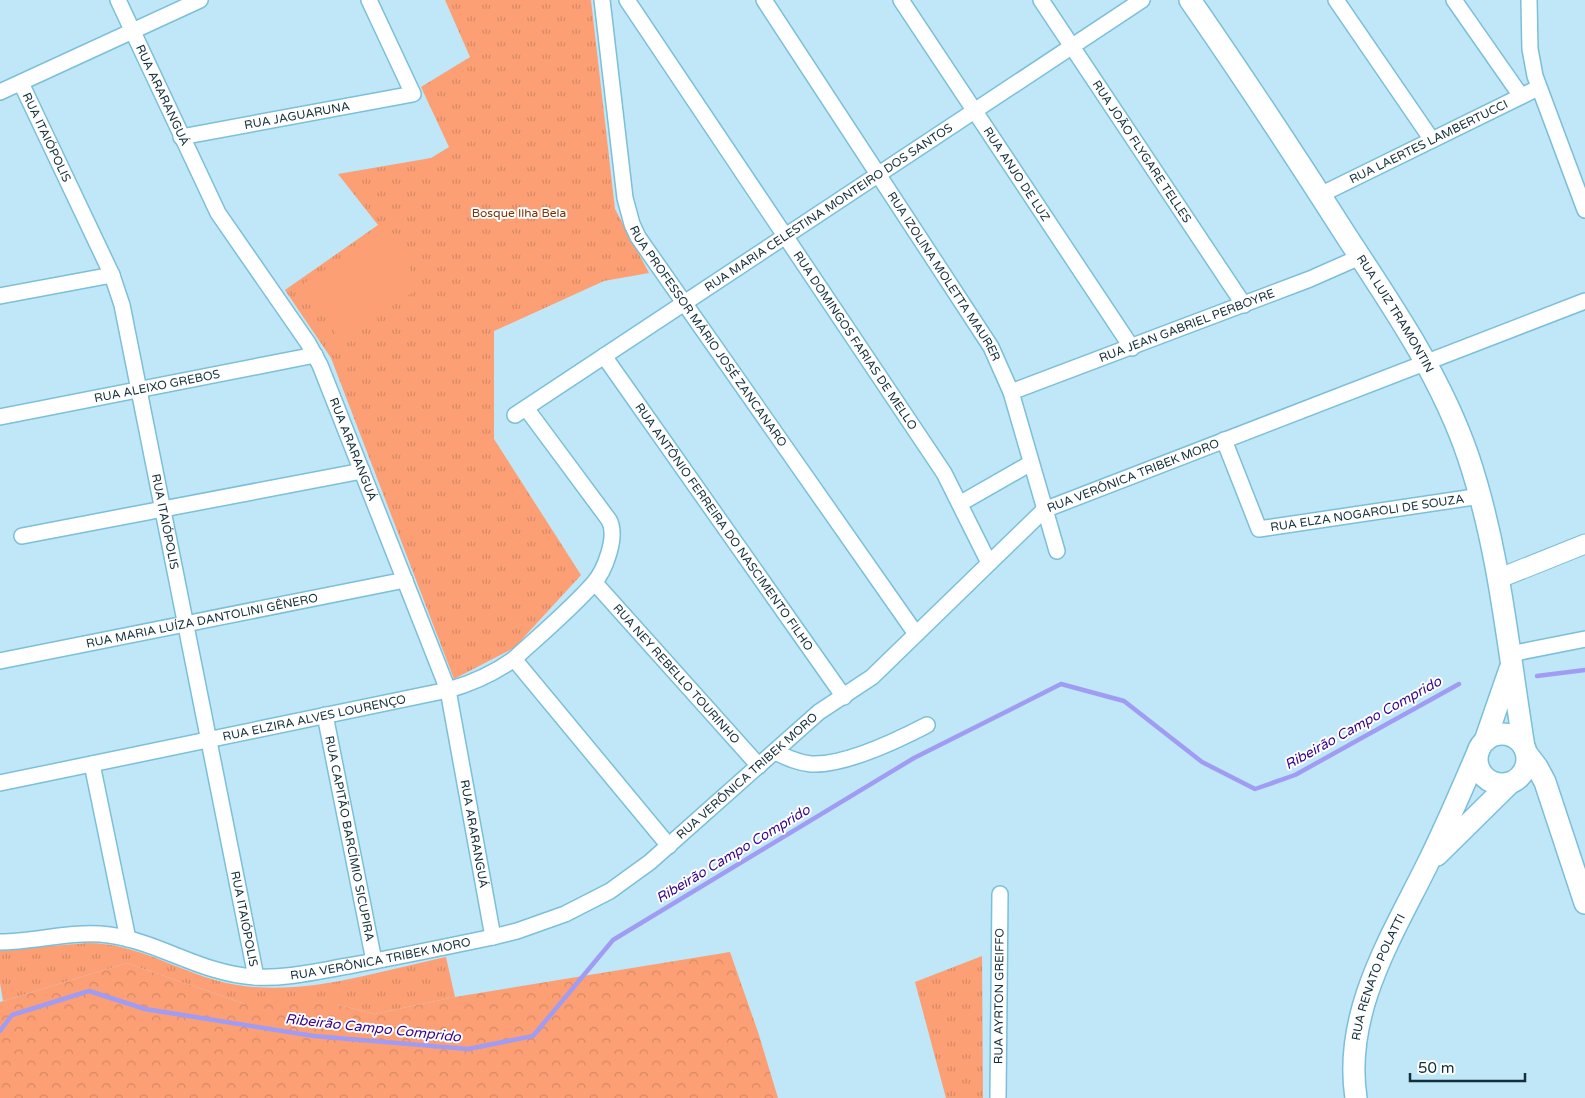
<svg xmlns="http://www.w3.org/2000/svg" width="1585" height="1098" font-family="'Varela Round',sans-serif">
	<style>
		.forest { fill: url(#forest-crowns) }
		.park { fill: url(#park-tufts) }
		.pitch { fill: #fc9f74 }
		.lines { fill: none; stroke-linecap: round; stroke-linejoin: round }
		.stream { stroke: #a09cf4; stroke-width: 4.5 }
		.minor-casing { stroke: #7bbfda; stroke-width: 18 }
		.tertiary-casing { stroke: #7bbfda; stroke-width: 21 }
		.secondary-casing { stroke: #7bbfda; stroke-width: 24 }
		.minor { stroke: #fff; stroke-width: 15 }
		.tertiary { stroke: #fff; stroke-width: 19 }
		.secondary { stroke: #fff; stroke-width: 21 }
		.labels { text-anchor: middle; dominant-baseline: central; stroke-width: 4; stroke-linejoin: round; paint-order: stroke }
		.street-label { font-size: 12px; fill: #122f3a; stroke: #fff }
		.park-label { font-size: 12px; fill: #7b3207; stroke: #fff }
		.water-label { font-size: 14px; font-style: italic; fill: #36058e; stroke: #fff }
	</style>
	<defs>
		<pattern id="forest-crowns" width="20" height="18" patternUnits="userSpaceOnUse" patternTransform="scale(1.25)"><rect width="20" height="18" fill="#fc9f74"/><path d="M2 6a3 3 0 1 1 6 0M12 15a3 3 0 1 1 6 0" fill="none" stroke="#d78965"/></pattern>
		<pattern id="park-tufts" width="24" height="20" patternUnits="userSpaceOnUse" patternTransform="scale(1.25)"><rect width="24" height="20" fill="#fc9f74"/><path d="M3 7l-1-3M5 7V3M7 7l1-3M15 17l-1-3M17 17v-4M19 17l1-3" fill="none" stroke="#d78965"/></pattern>
	</defs>
	<rect width="100%" height="100%" fill="#bfe7f8"/>
	<polygon class="forest" points="730,952 758,1032 778,1098 0,1098 0,1002 127,963 245,1004 335,1004 374,1014 455,997"/>
	<g class="park">
		<polygon points="445,0 591,0 615,209 649,273 604,281 494,331 494,439 581,575 514,648 454,679 331,358 285,290 378,225 338,174 431,158 449,147 421,87 470,57"/>
		<path d="M88,943C136,943 176,970 222,982C295,1000 374,972 446,957L455,997L374,1014L335,1004H245L127,963L3,1001L0,983V950Z"/>
		<polygon points="982,956 983,1098 946,1098 915,982"/>
	</g>
	<polygon class="pitch" points="385,230 421,287 340,340 303,284"/>
	<g class="lines">
		<g class="stream">
			<polyline points="1537,676 1585,670"/>
			<polyline points="0,1031 12,1015 89,991 145,1009 314,1036 468,1049 533,1036 613,940 914,758 1061,684 1124,701 1202,762 1255,789 1295,775 1459,684"/>
		</g>
		<defs>
			<g id="minor">
				<path id="s1" d="M118,0L218,213L308,343L320,365L448,690L493,937"/>
				<path id="s2" d="M602,0L625,198L632,224L638,237L916,634"/>
				<path id="s3" d="M627,0L944,473L989,563"/>
				<path id="s4" d="M764,0L991,347L1011,392L1057,551"/>
				<path id="s5" d="M901,0L1132,348"/>
				<path id="s6" d="M1041,0L1244,305"/>
				<polyline points="1336,0 1432,140"/>
				<polyline points="1454,0 1521,96"/>
				<polyline points="1529,0 1530,49 1535,76 1585,210"/>
				<path id="s7" d="M21,83L112,275L122,305L256,977"/>
				<polyline points="0,92 200,0"/>
				<path id="s8" d="M181,137L413,94L369,0"/>
				<path id="s9" d="M1320,195L1538,88"/>
				<polyline points="0,296 112,275"/>
				<path id="s10" d="M604,356L844,697"/>
				<path id="s11" d="M1011,392L1310,279L1360,257"/>
				<path id="s12" d="M515,415L1142,0"/>
				<path id="s13" d="M0,417L315,355"/>
				<path id="s14" d="M1224,440L1259,529L1481,496"/>
				<polyline points="961,503 1031,463"/>
				<polyline points="22,536 362,471"/>
				<path id="s15" d="M595,583L759,766"/>
				<polyline points="1510,654 1585,639"/>
				<polyline points="514,659 669,846"/>
				<path id="s16" d="M0,661L405,580"/>
				<path id="s17" d="M325,715L374,961"/>
				<path d="M775,752C786,757 798,763 811,764C845,766 898,740 927,725"/>
				<polyline points="92,764 128,939"/>
				<path id="s18" d="M0,783L448,690C473,683 493,674 514,659C540,635 569,611 593,584C605,571 618,536 609,520L526,408"/>
				<path id="s19" d="M0,942C36,942 73,930 109,935C160,942 199,973 254,977C285,979 318,971 348,966C397,957 445,947 493,937L517,931L565,914L610,891L650,862L819,712L872,677L1044,510L1585,301"/>
				<path id="s20" d="M998,1098L1000,894"/>
			</g>
			<polyline id="tertiary" points="1500,578 1585,544"/>
			<g id="secondary">
				<path id="s21" d="M1190,0C1244,78 1296,157 1347,237C1393,307 1441,377 1468,456C1500,551 1508,649 1524,747"/>
				<circle cx="1502" cy="759" r="25"/>
				<polyline points="1485,741 1510,669"/>
				<polyline points="1527,754 1537,767 1545,782 1585,903"/>
				<polyline points="1437,855 1510,783"/>
				<path id="s22" d="M1356,1098C1343,1013 1391,938 1427,865C1446,827 1463,787 1480,747"/>
			</g>
		</defs>
		<use href="#minor" class="minor-casing"/>
		<use href="#tertiary" class="tertiary-casing"/>
		<use href="#secondary" class="secondary-casing"/>
		<use href="#minor" class="minor"/>
		<use href="#tertiary" class="tertiary"/>
		<use href="#secondary" class="secondary"/>
	</g>
	<g class="labels">
		<g class="street-label">
			<text stroke="none"><textPath href="#s1" startOffset="105">RUA ARARANGUÁ</textPath></text>
			<text stroke="none"><textPath href="#s8" startOffset="118">RUA JAGUARUNA</textPath></text>
			<text stroke="none"><textPath href="#s7" startOffset="60">RUA ITAIÓPOLIS</textPath></text>
			<text stroke="none"><textPath href="#s9" startOffset="121">RUA LAERTES LAMBERTUCCI</textPath></text>
			<text stroke="none"><textPath href="#s6" startOffset="182">RUA JOÃO FLYGARE TELLES</textPath></text>
			<text stroke="none"><textPath href="#s5" startOffset="209">RUA ANJO DE LUZ</textPath></text>
			<text stroke="none"><textPath href="#s12" startOffset="376">RUA MARIA CELESTINA MONTEIRO DOS SANTOS</textPath></text>
			<text stroke="none"><textPath href="#s4" startOffset="330">RUA IZOLINA MOLETTA MAURER</textPath></text>
			<text stroke="none"><textPath href="#s21" startOffset="375">RUA LUIZ TRAMONTIN</textPath></text>
			<text stroke="none"><textPath href="#s11" startOffset="188">RUA JEAN GABRIEL PERBOYRE</textPath></text>
			<text stroke="none"><textPath href="#s2" startOffset="362">RUA PROFESSOR MÁRIO JOSÉ ZANCANARO</textPath></text>
			<text stroke="none"><textPath href="#s3" startOffset="410">RUA DOMINGOS FARIAS DE MELLO</textPath></text>
			<text stroke="none"><textPath href="#s13" startOffset="160">RUA ALEIXO GREBOS</textPath></text>
			<text stroke="none"><textPath href="#s1" startOffset="509">RUA ARARANGUÁ</textPath></text>
			<text stroke="none"><textPath href="#s19" startOffset="1304">RUA VERÔNICA TRIBEK MORO</textPath></text>
			<text stroke="none"><textPath href="#s14" startOffset="205">RUA ELZA NOGAROLI DE SOUZA</textPath></text>
			<text stroke="none"><textPath href="#s7" startOffset="465">RUA ITAIÓPOLIS</textPath></text>
			<text stroke="none"><textPath href="#s10" startOffset="209">RUA ANTÔNIO FERREIRA DO NASCIMENTO FILHO</textPath></text>
			<text stroke="none"><textPath href="#s16" startOffset="206">RUA MARIA LUÍZA DANTOLINI GÊNERO</textPath></text>
			<text stroke="none"><textPath href="#s15" startOffset="122">RUA NEY REBELLO TOURINHO</textPath></text>
			<text stroke="none"><textPath href="#s18" startOffset="321">RUA ELZIRA ALVES LOURENÇO</textPath></text>
			<text stroke="none"><textPath href="#s19" startOffset="809">RUA VERÔNICA TRIBEK MORO</textPath></text>
			<text stroke="none"><textPath href="#s1" startOffset="914">RUA ARARANGUÁ</textPath></text>
			<text stroke="none"><textPath href="#s17" startOffset="126">RUA CAPITÃO BARCÍMIO SICUPIRA</textPath></text>
			<text stroke="none"><textPath href="#s7" startOffset="870">RUA ITAIÓPOLIS</textPath></text>
			<text stroke="none"><textPath href="#s19" startOffset="389">RUA VERÔNICA TRIBEK MORO</textPath></text>
			<text stroke="none"><textPath href="#s22" startOffset="125">RUA RENATO POLATTI</textPath></text>
			<text stroke="none"><textPath href="#s20" startOffset="102">RUA AYRTON GREIFFO</textPath></text>
		</g>
		<g class="park-label">
			<text x="519" y="213">Bosque Ilha Bela</text>
		</g>
		<g class="water-label">
			<text transform="translate(1363 723) rotate(-29)">Ribeirão Campo Comprido</text>
			<text transform="translate(733 854) rotate(-31)">Ribeirão Campo Comprido</text>
			<text transform="translate(373 1028) rotate(6)">Ribeirão Campo Comprido</text>
		</g>
	</g>
	<path d="M1410 1073v8h115v-8" fill="none" stroke="#122f3a" stroke-width="2.5"/>
	<text x="1418" y="1073" font-size="15" fill="#122f3a" stroke="#ffffff" stroke-width="4" paint-order="stroke">50 m</text>
</svg>
